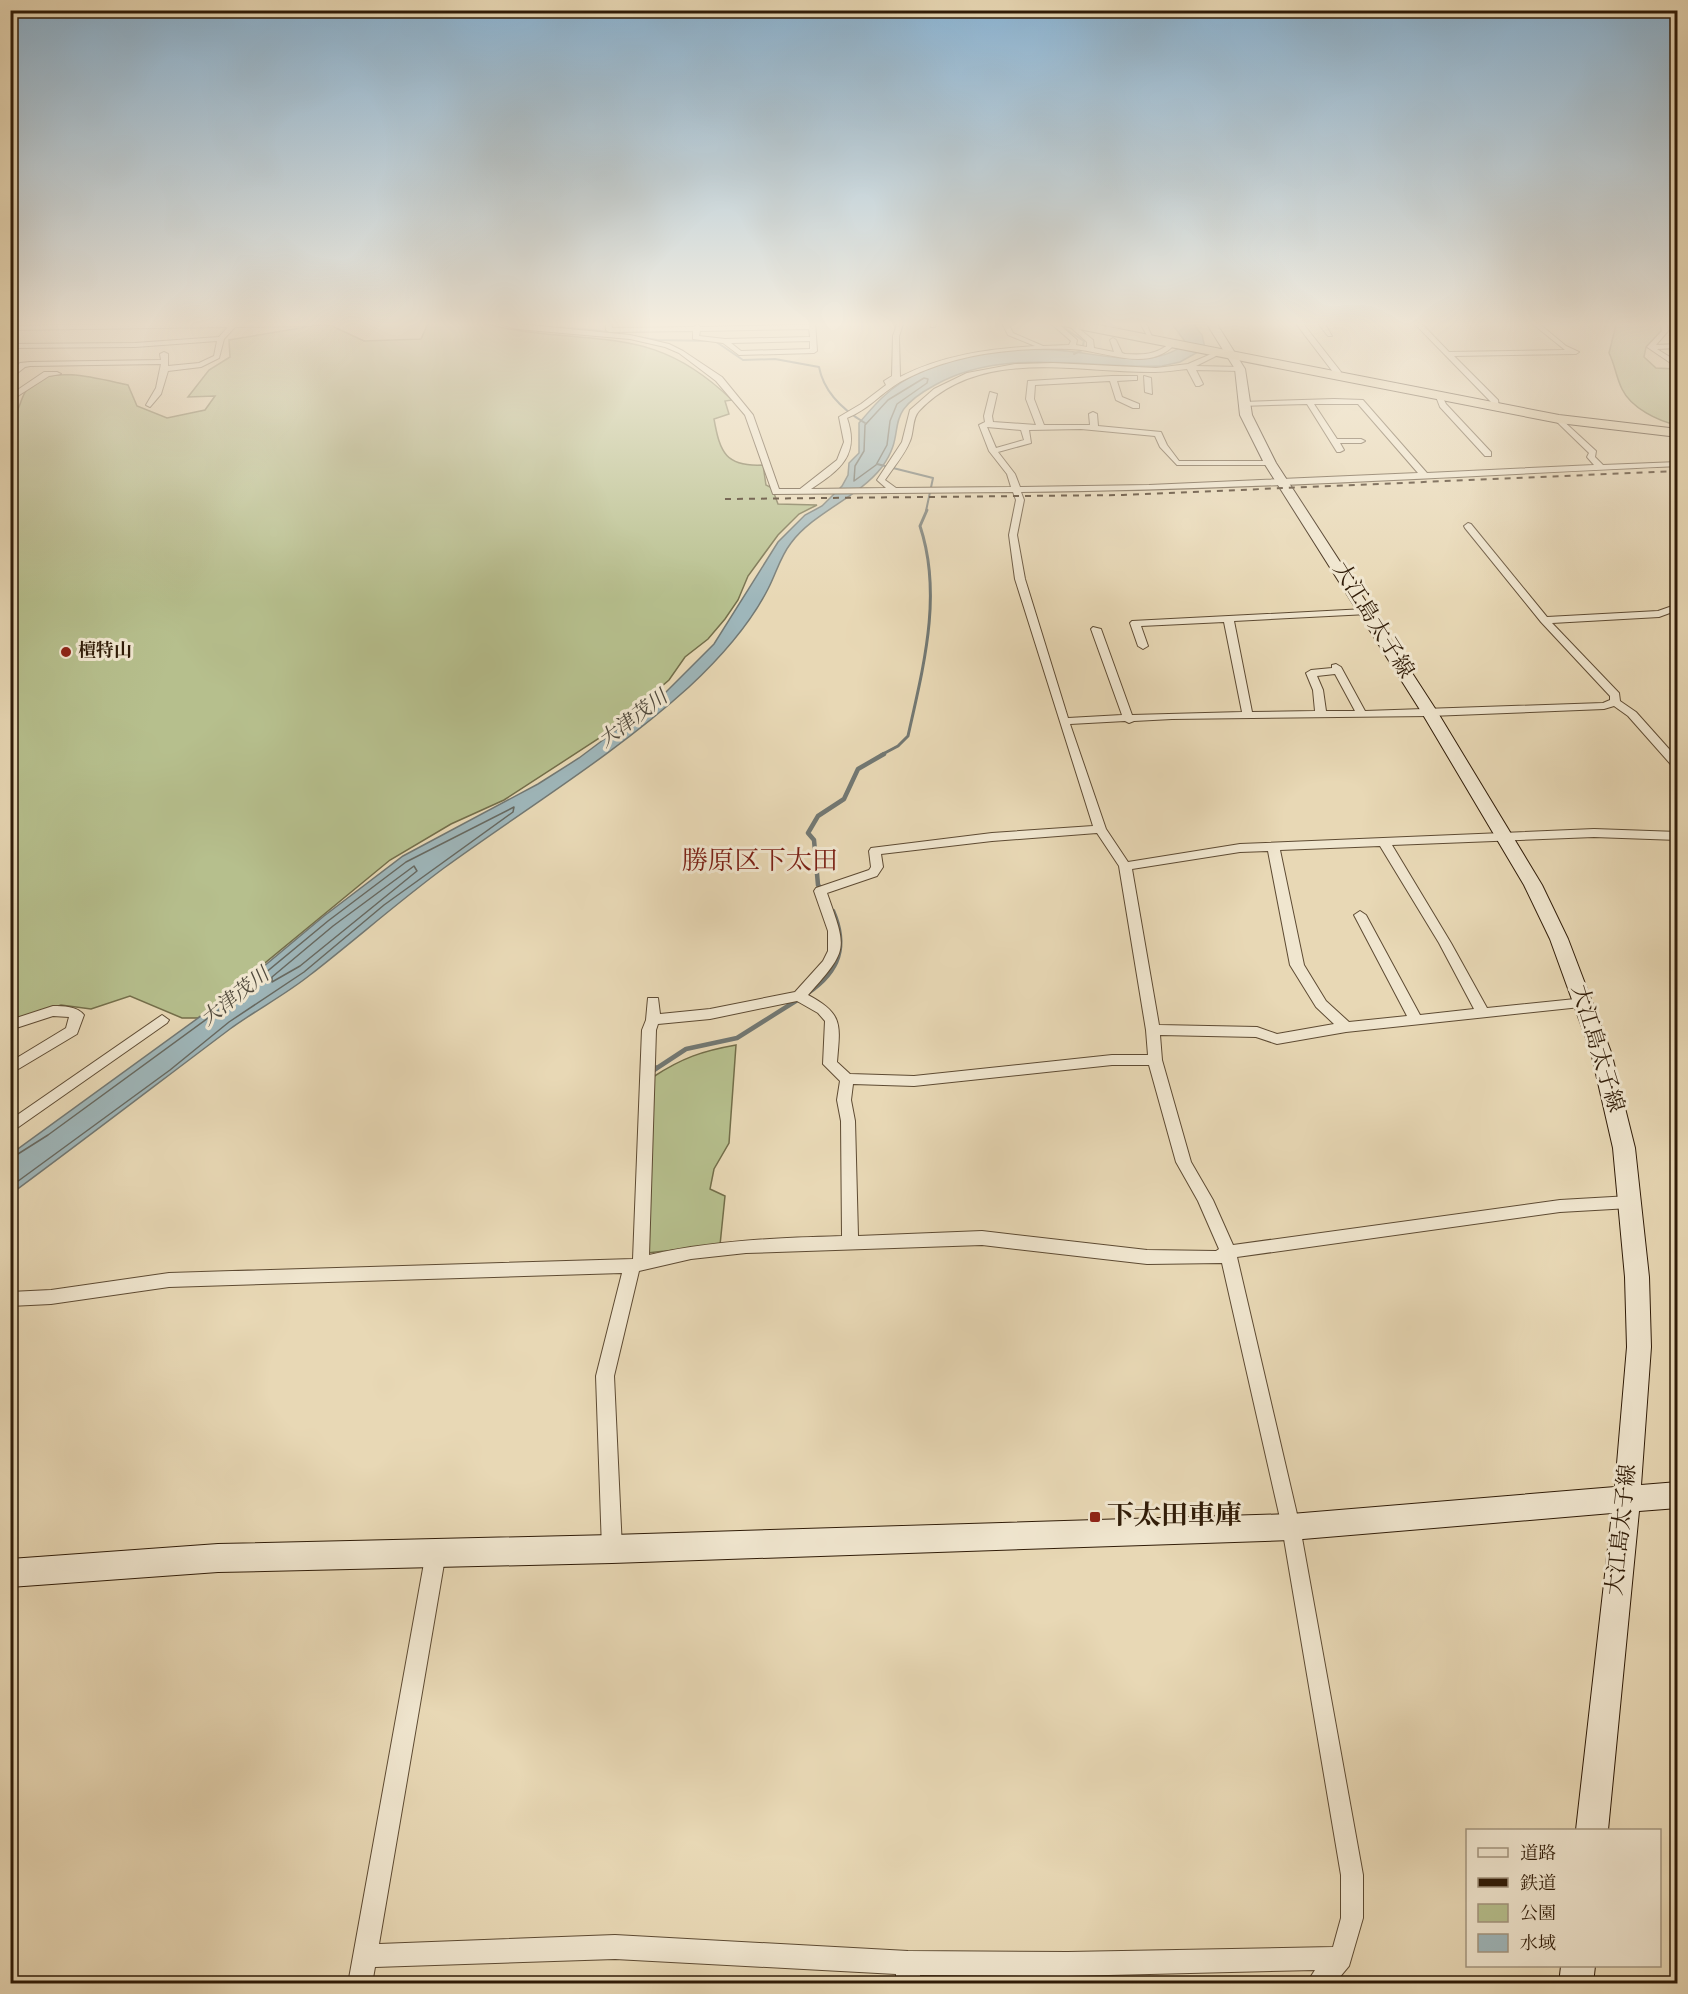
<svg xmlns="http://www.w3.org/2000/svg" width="1688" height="1994" font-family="'Sorts Mill Goudy','Noto Serif JP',serif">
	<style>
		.green { fill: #b6bf8d; stroke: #736e4a; stroke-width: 1.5 }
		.water { fill: #9eb6ba; stroke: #727873; stroke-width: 1.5 }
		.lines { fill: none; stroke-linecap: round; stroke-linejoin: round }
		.shore { stroke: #676961; stroke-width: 1.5 }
		.stream-far3 { stroke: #727873; stroke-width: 2 }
		.stream-far2 { stroke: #727873; stroke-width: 3 }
		.stream-far1 { stroke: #727873; stroke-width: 4.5 }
		.stream { stroke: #727873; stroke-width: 5 }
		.street-casing { stroke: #5e4b33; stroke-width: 2 }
		.secondary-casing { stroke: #301c08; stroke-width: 2 }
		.highway-casing { stroke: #301c08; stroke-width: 2 }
		.street { fill: #f0e6cf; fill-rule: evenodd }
		.secondary { fill: #f0e6cf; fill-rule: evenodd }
		.highway { fill: #e8d8b5; fill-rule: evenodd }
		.rail { stroke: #301c08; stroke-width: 2; stroke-dasharray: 6 6; stroke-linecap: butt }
		.poi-dot { fill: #8f2418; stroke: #f0e6cf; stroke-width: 2 }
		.labels { text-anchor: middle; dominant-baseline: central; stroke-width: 6; stroke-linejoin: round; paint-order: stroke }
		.far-poi-label { font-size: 18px; font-weight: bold; fill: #301c08; stroke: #f0e6cf; text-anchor: start }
		.far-water-label { font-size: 20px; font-style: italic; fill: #514a3d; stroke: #f0e6cf }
		.street-label { font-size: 22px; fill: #301c08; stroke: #f0e6cf }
		.quarter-label { font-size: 26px; fill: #7a1f14; stroke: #f0e6cf }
		.near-poi-label { font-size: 27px; font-weight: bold; fill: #301c08; stroke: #f0e6cf; text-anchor: start }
	</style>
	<rect width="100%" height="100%" fill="#e8d8b5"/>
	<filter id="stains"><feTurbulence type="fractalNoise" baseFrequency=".00333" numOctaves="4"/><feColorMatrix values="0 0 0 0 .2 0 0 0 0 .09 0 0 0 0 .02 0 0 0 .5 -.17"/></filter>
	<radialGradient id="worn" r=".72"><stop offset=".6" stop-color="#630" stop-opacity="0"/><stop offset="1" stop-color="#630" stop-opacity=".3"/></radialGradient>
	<g class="green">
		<path d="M429,321C444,321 466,317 480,322C496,327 512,330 529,332C617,343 662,333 732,400L725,401L729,414L714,419C720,453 726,467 763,465L766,485L772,488L778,504L817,505L799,514L778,535L748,576L738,600L725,619L708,639L685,657L669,680L633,711L601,737L504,800L451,824L390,860L198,1018H182L130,996L91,1009L61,1005L11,1022L10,423C22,409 19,395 32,384C53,365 103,380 128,385L137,406L167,418L205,410L215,396L188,397L209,370L230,357L229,340L318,325L332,326L364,341L421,339Z"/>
		<path d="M1617,321H1658L1661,324V331L1646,347L1644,357L1656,368L1677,369V425C1658,421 1631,408 1622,389C1616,377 1615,365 1609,353Z"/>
		<path d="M736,1045L729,1143L714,1169L710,1189L725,1196L720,1245L647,1253L653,1077C682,1058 702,1051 736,1045Z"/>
	</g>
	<path class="water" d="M1170,321H1191L1202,335L1205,348L1180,362L1162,366C1087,369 1005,346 935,385C878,416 910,429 882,467C858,498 814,512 791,543C780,557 776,574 768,589C749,626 719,659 689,687C614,755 525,809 444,868C398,902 355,940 310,975C285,995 256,1010 230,1029C157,1084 84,1140 11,1194V1154L227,997L324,916L403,856L538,784L579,758L663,695L714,644L778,542L805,515L822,506L842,486L848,475L849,463L859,453V423C867,414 875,404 884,396C929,354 1008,346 1067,351C1105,355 1154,370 1186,343Z"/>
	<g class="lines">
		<g class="shore">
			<polygon points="924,378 928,379 927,383 897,404 890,421 887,445 876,465 854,481 855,466 864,451 865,425 888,400"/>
			<polygon points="414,866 417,871 300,966 272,982 272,977 333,926"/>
			<polyline points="10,1159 48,1135 230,1002 328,921 406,862 514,807 513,812 384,905 304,972 229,1022 170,1070 10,1187"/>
		</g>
		<g class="stream-far3">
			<polyline points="1060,322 1064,328 1084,341 1082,350 1074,354"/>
			<path d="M533,326L594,330L657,340L715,341L743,360L775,359L819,367C824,393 843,410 865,423"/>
			<polyline points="877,464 933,478 926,511"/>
		</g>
		<path class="stream-far2" d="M881,755L898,746L908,736C923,668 943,595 920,526L927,510"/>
		<g class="stream-far1">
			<polyline points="822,890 818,885 814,840 808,833 818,816 844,799 858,769 884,754"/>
			<path d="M808,993C840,971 848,946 833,911"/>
			<polyline points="654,1070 686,1049 737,1038 799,999"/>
		</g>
		<polyline class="stream" points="652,1071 656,1068"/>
		<defs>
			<g id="street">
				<polygon points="308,321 314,321 310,326 235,327 224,339 219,358 201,367 168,371 161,394 150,407 146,405 156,388 161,364 30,366 25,367 10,379 10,373 20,363 30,362 161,360 160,354 164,352 168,354 168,366 199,363 214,356 217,341 135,347 10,348 10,344 135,343 219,337 228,327 10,330 10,326"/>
				<path d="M488,321L630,335L669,344L683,351L722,377L753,415L779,489H800L837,460L844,442L839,417L861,404L886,385L884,381L892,376L893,336L898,321H904L899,336L900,377C942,355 988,349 1035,346L1008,335L1001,321H1007L1013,333L1043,346L1069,345L1071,341L1048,321H1055L1077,340L1076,345L1087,347V342L1066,323L1071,322L1093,340L1094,348L1114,352L1110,340L1113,338L1116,340L1122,353L1125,354C1143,355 1156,355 1170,343L1175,344C1148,374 1104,350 1070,349C1013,347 951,354 900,382C881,393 868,410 847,418C860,455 840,470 811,489L886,488L877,480L902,442L910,410L934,389L967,373L1015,364L1053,363L1156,368L1188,364L1218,351L1220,354L1196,366L1240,367L1244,369L1240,371L1196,370L1203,384L1199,386H1196L1187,369C1176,370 1165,372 1155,372C1077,373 980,346 919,411C912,418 914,432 910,441C905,454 893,468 885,480L896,488L1011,487L1007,474L989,451L979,425L985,422L984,416L990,392L997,394L992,416L993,422L1036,425L1026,399L1028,381L1112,376H1137V380H1134L1117,381L1122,397L1139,404V408H1133L1116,400L1110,381L1035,385L1034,399L1044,425H1090L1089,414L1093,412L1097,414L1098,426L1161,432L1167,445L1179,461H1270L1274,463L1270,465H1177L1160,447L1155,436L1081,429L1029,430L1031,443L998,452L1015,474L1020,487L1149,485L1418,473L1358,404H1314L1337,439H1361L1365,441L1361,443H1340L1344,450L1340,452H1337L1307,404L1240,406L1239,404L1243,402L1334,399L1363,400L1427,473L1594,465L1587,457L1589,453L1556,421V417H1559L1596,451L1595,457L1603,465L1678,462V466C1460,476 1241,490 1021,492L1024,500L1017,535L1025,579L1068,718L1122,715L1091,629L1093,627L1101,629L1132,715L1242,712L1224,622L1141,626L1148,646L1143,649L1138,646L1130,623L1132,621L1365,609L1368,610V614L1234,621L1252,712L1315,711L1313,690L1306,673L1311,670L1332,668V665L1336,664L1341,667L1365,711L1603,703L1610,700V696L1541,622L1465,528L1464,526L1468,523L1471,524L1547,617L1658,611L1678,604V610L1659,617L1552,623L1619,693L1620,701L1636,712L1678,759V769L1674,768L1628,716L1614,706L1604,709L1430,716L1172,719L1134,721L1129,723L1125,721L1070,724L1106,829L1128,862L1240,844L1594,829L1678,832V840L1594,837L1392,845L1451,943L1487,1008L1585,998L1592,1003L1590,1006L1346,1032L1277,1044L1256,1037L1160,1035L1162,1060L1191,1162L1213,1200L1233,1245L1560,1200L1630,1196L1636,1198L1638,1202L1636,1206L1630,1208L1560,1212L1237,1257L1300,1527L1363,1875V1918L1349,1966L1334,1984H1306L1315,1970L1068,1976L920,1975V1984H896V1974L615,1959L375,1967L372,1984H348L426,1552L429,1545L436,1543L443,1545L446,1552L379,1944L615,1935L908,1951L1068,1952L1333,1947L1341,1918V1875L1282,1527L1222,1263L1147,1264L982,1245L746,1253L691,1259L639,1271L614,1376L622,1549L619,1556L612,1558L605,1556L602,1549L596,1376L622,1273L169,1287L51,1304L10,1306V1292L51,1290L169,1273L633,1259L642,1030L646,1020L648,998H658L660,1014L710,1009L795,992L823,961L828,951V931L814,891L816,888L869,870L871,867L869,851L871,848L992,833L1093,826L1015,579L1009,535L1016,500L1013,492L773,494L745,415L716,381L679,353L665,347L630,339L517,329ZM987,427L1021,430L1024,440L996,448ZM1335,674L1355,711H1326L1323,690L1317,676ZM1097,833L1119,866L1146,1030L1148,1055H1112L914,1076L850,1074L837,1062C840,1025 844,1014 808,995C849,949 847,950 827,893L877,876L883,867L881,854L992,841ZM1380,846L1439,943L1474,1009L1420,1015L1366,915L1360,911L1354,915L1407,1016L1349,1022L1326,1001L1304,965L1280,850ZM1268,851L1290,965L1316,1007L1334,1024L1277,1034L1257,1027L1159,1025L1132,869L1240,852ZM797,1001L818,1013L825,1021L823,1064L840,1081L837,1100L841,1121L842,1236C777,1238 713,1240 649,1255L656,1030L658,1024L710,1019ZM1112,1065H1149L1176,1162L1198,1201L1219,1249L1216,1251L1147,1250L982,1231L858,1236L855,1121L851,1100L853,1084L914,1086Z"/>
				<path d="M606,321H612V328L694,327L697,324L700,327L809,325V321H815L817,351L814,353L739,355L723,343L693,339V331L609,332L606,330ZM809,329L810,337L725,339L699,336L700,331ZM810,341V349L741,351L731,343Z"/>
				<polygon points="930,321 936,321 935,327 931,327"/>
				<polygon points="1139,321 1145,321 1154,341 1150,341"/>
				<polygon points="1294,321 1301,321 1341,372 1339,378 1333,378 1333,372"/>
				<polygon points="1316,321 1323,321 1332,336 1328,336"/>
				<polygon points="1412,321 1419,321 1449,352 1565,350 1529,321 1536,321 1566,346 1579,352 1576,354 1454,356 1498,400 1499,407 1495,409 1491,407 1491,402"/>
				<polygon points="1657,321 1666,323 1668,331 1656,345 1678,344 1678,348 1657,349 1678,362 1678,368 1647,347 1662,331 1661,325"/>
				<polygon points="44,372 57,372 61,374 49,376 10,401 10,395"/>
				<polygon points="1144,376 1151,378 1152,394 1145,392"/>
				<polygon points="1435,394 1441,394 1446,404 1491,452 1491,456 1485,456 1440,407"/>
				<path d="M53,1006C63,1006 77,1006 84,1015L77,1034L10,1074V1062L66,1028L69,1017L53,1016L10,1030V1020Z"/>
				<polygon points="162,1015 169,1020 167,1023 10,1133 10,1120"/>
			</g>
			<g id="secondary">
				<polygon points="1205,321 1215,321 1245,369 1252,415 1276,463 1438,713 1542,885 1568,939 1611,1052 1635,1148 1649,1277 1651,1347 1641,1485 1678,1482 1678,1508 1639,1511 1608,1830 1576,1830 1612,1513 1291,1540 612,1563 218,1572 10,1587 10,1559 218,1544 612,1535 1291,1514 1615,1487 1627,1347 1625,1277 1613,1148 1591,1052 1550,939 1524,885 1422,713 1264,463 1240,415 1235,369"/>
				<polygon points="1561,1966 1595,1966 1593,1984 1559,1984"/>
			</g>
			<polygon id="highway" points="1052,321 1078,321 1559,415 1678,429 1678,437 1559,423 1058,325"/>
		</defs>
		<use href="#street" class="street-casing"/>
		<use href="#secondary" class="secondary-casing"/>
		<use href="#highway" class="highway-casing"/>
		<use href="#street" class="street"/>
		<use href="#secondary" class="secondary"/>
		<use href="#highway" class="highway"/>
		<polyline class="rail" points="725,499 1123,495 1678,471"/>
	</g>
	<linearGradient id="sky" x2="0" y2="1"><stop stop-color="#8ab5d6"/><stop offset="0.54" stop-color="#f5edde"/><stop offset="1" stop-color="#f5edde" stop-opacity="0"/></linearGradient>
	<rect width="1688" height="600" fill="url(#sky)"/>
	<g class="poi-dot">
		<circle cx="66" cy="652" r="6"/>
		<rect x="1089" y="1511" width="12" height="12" rx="3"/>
	</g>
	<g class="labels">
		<g class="far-poi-label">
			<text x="78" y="652">檀特山</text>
		</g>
		<g class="far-water-label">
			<text transform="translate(634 720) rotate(-37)">大津茂川</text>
			<text transform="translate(236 998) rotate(-38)">大津茂川</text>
		</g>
		<g class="street-label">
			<text transform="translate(1372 621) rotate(58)">大江島太子線</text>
			<text transform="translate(1596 1049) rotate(73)">大江島太子線</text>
			<text transform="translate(1623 1530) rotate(-84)">大江島太子線</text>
		</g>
		<g class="quarter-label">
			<text x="760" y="862">勝原区下太田</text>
		</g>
		<g class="near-poi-label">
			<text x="1107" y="1517">下太田車庫</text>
		</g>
	</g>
	<rect width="1688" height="1994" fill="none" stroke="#e8d8b5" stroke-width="36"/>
	<rect x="12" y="12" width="1664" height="1970" fill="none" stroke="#301c08" stroke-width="3"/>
	<rect x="18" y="18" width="1652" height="1958" fill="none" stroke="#301c08" stroke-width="1.5"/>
	<rect x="1466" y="1829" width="195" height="138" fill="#f0e6cf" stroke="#a3957f" stroke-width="1.5"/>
	<rect x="1478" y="1848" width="30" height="9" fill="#f0e6cf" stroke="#a3957f" stroke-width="1.5"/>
	<text x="1520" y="1859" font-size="18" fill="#301c08">道路</text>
	<rect x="1478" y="1878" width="30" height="9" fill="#301c08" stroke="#a3957f" stroke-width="1.5"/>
	<text x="1520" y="1889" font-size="18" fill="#301c08">鉄道</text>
	<rect x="1478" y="1904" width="30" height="18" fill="#b6bf8d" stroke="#a3957f" stroke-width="1.5"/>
	<text x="1520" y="1919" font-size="18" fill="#301c08">公園</text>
	<rect x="1478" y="1934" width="30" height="18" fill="#9eb6ba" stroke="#a3957f" stroke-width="1.5"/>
	<text x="1520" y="1949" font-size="18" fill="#301c08">水域</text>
	<rect width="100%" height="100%" filter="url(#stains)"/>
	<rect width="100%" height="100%" fill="url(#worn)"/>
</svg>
